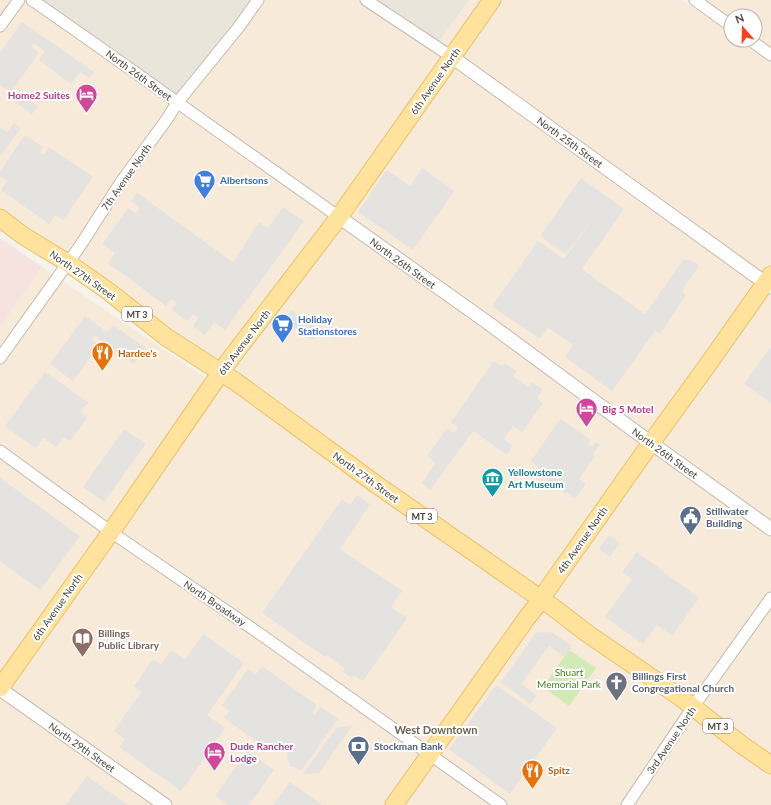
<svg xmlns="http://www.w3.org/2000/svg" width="771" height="805" font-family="Lato,sans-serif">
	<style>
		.residential { fill: #eae5da }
		.commercial { fill: #f7ead8 }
		.medical { fill: #f6e3e0 }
		.green { fill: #d2eab5 }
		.parking { fill: #e5e3e0 }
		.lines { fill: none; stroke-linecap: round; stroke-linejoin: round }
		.minor-casing { stroke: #c2bbae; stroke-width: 13 }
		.tertiary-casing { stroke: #c2bbae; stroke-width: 15 }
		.primary-casing { stroke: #e6c16a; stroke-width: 19 }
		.minor { stroke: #fff; stroke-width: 11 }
		.tertiary { stroke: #fff; stroke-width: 13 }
		.primary { stroke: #ffe39c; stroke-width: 17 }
		.labels { text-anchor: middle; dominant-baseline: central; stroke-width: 4; stroke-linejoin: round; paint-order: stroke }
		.shield { fill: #fff; stroke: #817c74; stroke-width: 1 }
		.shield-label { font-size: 9px; font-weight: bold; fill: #4b4439 }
		.street-label { font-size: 10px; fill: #4b4439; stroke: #fff }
		.hotel-label { font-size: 10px; font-weight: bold; fill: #b23c85; stroke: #fff; text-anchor: start }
		.shop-label { font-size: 10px; font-weight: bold; fill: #366cbe; stroke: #fff; text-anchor: start }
		.food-label { font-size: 10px; font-weight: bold; fill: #c56008; stroke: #fff; text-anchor: start }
		.culture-label { font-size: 10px; font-weight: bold; fill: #0d838f; stroke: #fff; text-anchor: start }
		.service-label { font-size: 10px; font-weight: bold; fill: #4e5e75; stroke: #fff; text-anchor: start }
		.education-label { font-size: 10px; font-weight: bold; fill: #785e54; stroke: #fff; text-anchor: start }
		.park-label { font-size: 10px; fill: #4a7f2a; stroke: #fff }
		.worship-label { font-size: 10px; font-weight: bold; fill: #5b616d; stroke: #fff; text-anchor: start }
		.neighbourhood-label { font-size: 11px; font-weight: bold; fill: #6e6250; stroke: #fff }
	</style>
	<rect width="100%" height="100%" fill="#f6f3ec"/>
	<g class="residential">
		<polygon points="33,0 256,0 177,103"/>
		<polygon points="359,0 469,0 432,53"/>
	</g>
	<g class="commercial">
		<polygon points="0,0 32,0 177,103 256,0 359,0 431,53 469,0 682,0 731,34 731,40 739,40 771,63 771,805 0,805 0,327 42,267 210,381 221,373 0,217"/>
		<polygon points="687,0 771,0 771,58 755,40 755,16 731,16 731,30"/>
	</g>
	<polygon class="medical" points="0,238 42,267 0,327"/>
	<polygon class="green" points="569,650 596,668 569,706 543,687"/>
	<g class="parking">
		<polygon points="22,22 94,72 89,78 80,72 71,84 39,60 45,51 34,43 31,47 39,53 11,92 0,85 0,53"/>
		<polygon points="17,91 38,106 32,114 11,99"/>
		<polygon points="14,123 21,128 0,157 0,127 7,132"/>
		<polygon points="25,135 43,147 39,152 44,155 49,147 93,177 63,220 55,215 49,224 1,190 7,181 0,176 0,171"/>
		<polygon points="422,168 454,191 413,250 358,212 387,170 410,186"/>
		<polygon points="581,178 624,209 582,269 645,314 684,259 695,262 699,266 682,290 685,296 662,331 660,334 655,331 612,391 565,357 573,345 548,328 540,339 492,306 538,241 564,259 598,211 566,254 540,236"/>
		<polygon points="137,193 233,262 259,222 268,228 283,207 304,221 225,330 214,322 205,335 193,326 198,318 193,314 187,321 172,310 176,302 171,299 166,306 108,263 115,253 102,244 128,208 136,213 140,208 131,201"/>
		<polygon points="291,310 320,330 313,340 284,320"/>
		<polygon points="85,316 107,332 113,325 146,348 134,364 95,336 92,340 99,345 73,381 50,364"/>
		<polygon points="771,347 771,403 744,384"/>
		<polygon points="494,361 501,366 505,363 517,371 513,376 528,387 532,382 543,390 537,398 543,403 522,432 513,426 504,439 513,446 507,455 473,431 430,490 422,483 436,463 427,456 447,428 454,433 458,428 451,422"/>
		<polygon points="45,372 89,403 85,406 80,412 87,418 70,441 64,437 56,447 43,438 36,448 5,426"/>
		<polygon points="560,419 591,440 588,444 592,447 596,442 600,445 593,454 595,456 579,479 586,484 575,499 536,472 539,467 531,461"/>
		<polygon points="124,429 146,444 104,502 83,487"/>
		<polygon points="0,478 80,536 40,590 0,561"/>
		<polygon points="357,495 370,504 340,549 402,591 391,607 407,618 363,681 354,675 352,678 343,672 345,669 327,655 325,657 262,613 342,499 350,505"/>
		<polygon points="609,535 620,543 610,557 599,549"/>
		<polygon points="637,552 699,598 672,636 657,625 643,644 605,617 632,579 622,572"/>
		<polygon points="551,632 572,646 564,657 549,646 521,684 537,695 530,704 501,682 536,633"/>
		<polygon points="203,634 244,663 207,715 225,728 181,791 119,747 125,739 114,731 141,692 134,686 153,659 161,664 171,650 185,660"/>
		<polygon points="262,666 317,705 312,713 315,715 320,707 338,719 301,771 294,767 291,767 287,759 288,751 279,744 272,753 224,718 229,711 222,705 248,669 256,674"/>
		<polygon points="496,685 557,728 510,794 449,749"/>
		<polygon points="353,725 319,773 303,774 336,728"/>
		<polygon points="247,751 274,770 249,805 228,805 215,796"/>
		<polygon points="87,776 128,805 66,805"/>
		<polygon points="290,782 299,788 322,805 273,805"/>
	</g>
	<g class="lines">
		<defs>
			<g id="minor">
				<polyline points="32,0 95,44 339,217"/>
				<polyline points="366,0 452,57"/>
				<polyline points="695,0 731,26"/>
				<polyline points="0,26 19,0"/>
				<polyline points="750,40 771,55"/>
				<polyline points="0,358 80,246 121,182 167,119 177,103 238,28 258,0"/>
				<polyline points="0,451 111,532 263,636 501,805"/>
				<polyline points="627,805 693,707 771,598"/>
			</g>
			<g id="tertiary">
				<polyline points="452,57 771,287"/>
				<polyline points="339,217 484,320 651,443 771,529"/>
				<polyline points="0,689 165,805"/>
			</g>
			<g id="primary">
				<polyline points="0,218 22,235 68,263 108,291 166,337 236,382 377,485 554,608 588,634 680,697 742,745 771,765"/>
				<polyline points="0,688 111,532 228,362 339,217 492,0"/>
				<polyline points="394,805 526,619 541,600 547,590 651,443 709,363 771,275"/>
			</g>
		</defs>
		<use href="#minor" class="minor-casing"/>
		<use href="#tertiary" class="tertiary-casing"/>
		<use href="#primary" class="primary-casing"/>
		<use href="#minor" class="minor"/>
		<use href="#tertiary" class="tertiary"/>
		<use href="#primary" class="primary"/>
	</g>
	<defs>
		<symbol id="hotel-pin" viewBox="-11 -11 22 30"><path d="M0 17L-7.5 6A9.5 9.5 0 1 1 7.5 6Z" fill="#d1479c" stroke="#fff"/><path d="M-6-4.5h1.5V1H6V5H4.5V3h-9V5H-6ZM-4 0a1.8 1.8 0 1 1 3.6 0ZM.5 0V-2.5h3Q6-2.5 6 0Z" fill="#fff"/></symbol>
		<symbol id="supermarket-pin" viewBox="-11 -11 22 30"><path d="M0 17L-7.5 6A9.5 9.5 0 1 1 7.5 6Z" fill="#3f7fe0" stroke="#fff"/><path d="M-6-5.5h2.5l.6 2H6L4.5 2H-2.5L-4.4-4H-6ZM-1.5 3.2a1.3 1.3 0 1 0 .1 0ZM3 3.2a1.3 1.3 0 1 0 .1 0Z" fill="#fff"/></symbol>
		<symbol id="restaurant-pin" viewBox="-11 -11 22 30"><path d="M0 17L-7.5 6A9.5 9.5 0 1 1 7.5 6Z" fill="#e8710a" stroke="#fff"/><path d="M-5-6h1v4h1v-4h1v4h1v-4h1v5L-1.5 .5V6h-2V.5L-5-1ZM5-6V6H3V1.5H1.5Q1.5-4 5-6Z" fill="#fff"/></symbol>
		<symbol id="museum-pin" viewBox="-11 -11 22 30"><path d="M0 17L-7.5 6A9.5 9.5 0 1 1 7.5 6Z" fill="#0f9aa8" stroke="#fff"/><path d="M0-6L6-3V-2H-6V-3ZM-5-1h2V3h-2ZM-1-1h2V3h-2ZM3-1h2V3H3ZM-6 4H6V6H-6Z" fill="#fff"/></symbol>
		<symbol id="civic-pin" viewBox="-11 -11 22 30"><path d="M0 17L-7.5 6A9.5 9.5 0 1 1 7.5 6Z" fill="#5c6f8a" stroke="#fff"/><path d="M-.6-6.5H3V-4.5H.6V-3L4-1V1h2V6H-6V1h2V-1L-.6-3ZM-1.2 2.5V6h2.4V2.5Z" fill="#fff"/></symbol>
		<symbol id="library-pin" viewBox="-11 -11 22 30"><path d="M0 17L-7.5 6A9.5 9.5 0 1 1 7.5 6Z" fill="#8d6e63" stroke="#fff"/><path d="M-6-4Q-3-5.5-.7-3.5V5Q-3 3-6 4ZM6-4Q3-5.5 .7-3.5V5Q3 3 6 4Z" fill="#fff"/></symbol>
		<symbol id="church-pin" viewBox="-11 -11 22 30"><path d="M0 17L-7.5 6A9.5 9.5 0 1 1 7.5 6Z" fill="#6b7280" stroke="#fff"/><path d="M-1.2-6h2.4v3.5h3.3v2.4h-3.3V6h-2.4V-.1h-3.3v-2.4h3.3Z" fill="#fff"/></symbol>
		<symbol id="bank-pin" viewBox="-11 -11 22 30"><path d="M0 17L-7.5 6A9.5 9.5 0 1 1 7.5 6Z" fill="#5c6f8a" stroke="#fff"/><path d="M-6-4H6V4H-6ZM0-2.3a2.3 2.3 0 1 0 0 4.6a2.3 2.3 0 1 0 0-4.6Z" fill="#fff"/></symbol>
	</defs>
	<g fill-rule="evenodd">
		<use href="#hotel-pin" x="74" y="82" width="25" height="34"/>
		<use href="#supermarket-pin" x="192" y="168" width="25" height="34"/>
		<use href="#supermarket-pin" x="270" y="312" width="25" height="34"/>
		<use href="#restaurant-pin" x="90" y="340" width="25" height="34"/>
		<use href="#hotel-pin" x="574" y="396" width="25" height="34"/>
		<use href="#museum-pin" x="480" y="466" width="25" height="34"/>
		<use href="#civic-pin" x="678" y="504" width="25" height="34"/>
		<use href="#library-pin" x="70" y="626" width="25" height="34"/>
		<use href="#church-pin" x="604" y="670" width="25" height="34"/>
		<use href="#bank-pin" x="346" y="734" width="25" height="34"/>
		<use href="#hotel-pin" x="202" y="740" width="25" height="34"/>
		<use href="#restaurant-pin" x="520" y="758" width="25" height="34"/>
	</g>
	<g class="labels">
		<g class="shield">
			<rect x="122" y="307" width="30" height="14" rx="3"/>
			<rect x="407" y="509" width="30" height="14" rx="3"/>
			<rect x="703" y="719" width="30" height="14" rx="3"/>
		</g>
		<g class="shield-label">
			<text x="137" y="314">MT 3</text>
			<text x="422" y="516">MT 3</text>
			<text x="718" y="726">MT 3</text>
		</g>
		<g class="street-label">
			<text transform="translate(139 75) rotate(36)">North 26th Street</text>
			<text transform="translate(435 81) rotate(-55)">6th Avenue North</text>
			<text transform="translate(570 142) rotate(36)">North 25th Street</text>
			<text transform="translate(126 177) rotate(-55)">7th Avenue North</text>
			<text transform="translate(403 263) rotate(36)">North 26th Street</text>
			<text transform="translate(83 275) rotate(35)">North 27th Street</text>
			<text transform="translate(244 342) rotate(-53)">6th Avenue North</text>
			<text transform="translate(665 453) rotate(36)">North 26th Street</text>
			<text transform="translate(366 477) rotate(36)">North 27th Street</text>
			<text transform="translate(582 540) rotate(-55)">4th Avenue North</text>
			<text transform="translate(215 603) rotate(34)">North Broadway</text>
			<text transform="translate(57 607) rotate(-55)">6th Avenue North</text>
			<text transform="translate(671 740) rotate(-56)">3rd Avenue North</text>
			<text transform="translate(82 747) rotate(35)">North 29th Street</text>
		</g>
		<g class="hotel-label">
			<text x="70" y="95" text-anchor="end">Home2 Suites</text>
			<text x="602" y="409">Big 5 Motel</text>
			<text x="230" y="746">Dude Rancher<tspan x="230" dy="12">Lodge</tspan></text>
		</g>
		<g class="shop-label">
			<text x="220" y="180">Albertsons</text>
			<text x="298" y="319">Holiday<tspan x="298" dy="12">Stationstores</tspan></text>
		</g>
		<g class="food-label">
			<text x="118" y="353">Hardee's</text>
			<text x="548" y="770">Spitz</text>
		</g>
		<g class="culture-label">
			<text x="508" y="472">Yellowstone<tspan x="508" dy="12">Art Museum</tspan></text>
		</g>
		<g class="service-label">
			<text x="706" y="511">Stillwater<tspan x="706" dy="12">Building</tspan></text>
			<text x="374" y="746">Stockman Bank</text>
		</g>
		<g class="education-label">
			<text x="98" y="633">Billings<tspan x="98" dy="12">Public Library</tspan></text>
		</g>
		<g class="park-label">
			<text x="569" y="672">Shuart<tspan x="569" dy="12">Memorial Park</tspan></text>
		</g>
		<g class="worship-label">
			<text x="632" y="676">Billings First<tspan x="632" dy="12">Congregational Church</tspan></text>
		</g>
		<g class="neighbourhood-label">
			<text x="436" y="729">West Downtown</text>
		</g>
	</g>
	<g transform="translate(743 28) rotate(340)"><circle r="19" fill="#ffffff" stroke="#b7b4b0"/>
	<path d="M0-3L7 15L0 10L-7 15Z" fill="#fc3f1d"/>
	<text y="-6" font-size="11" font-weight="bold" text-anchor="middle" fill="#4b4439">N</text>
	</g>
</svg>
